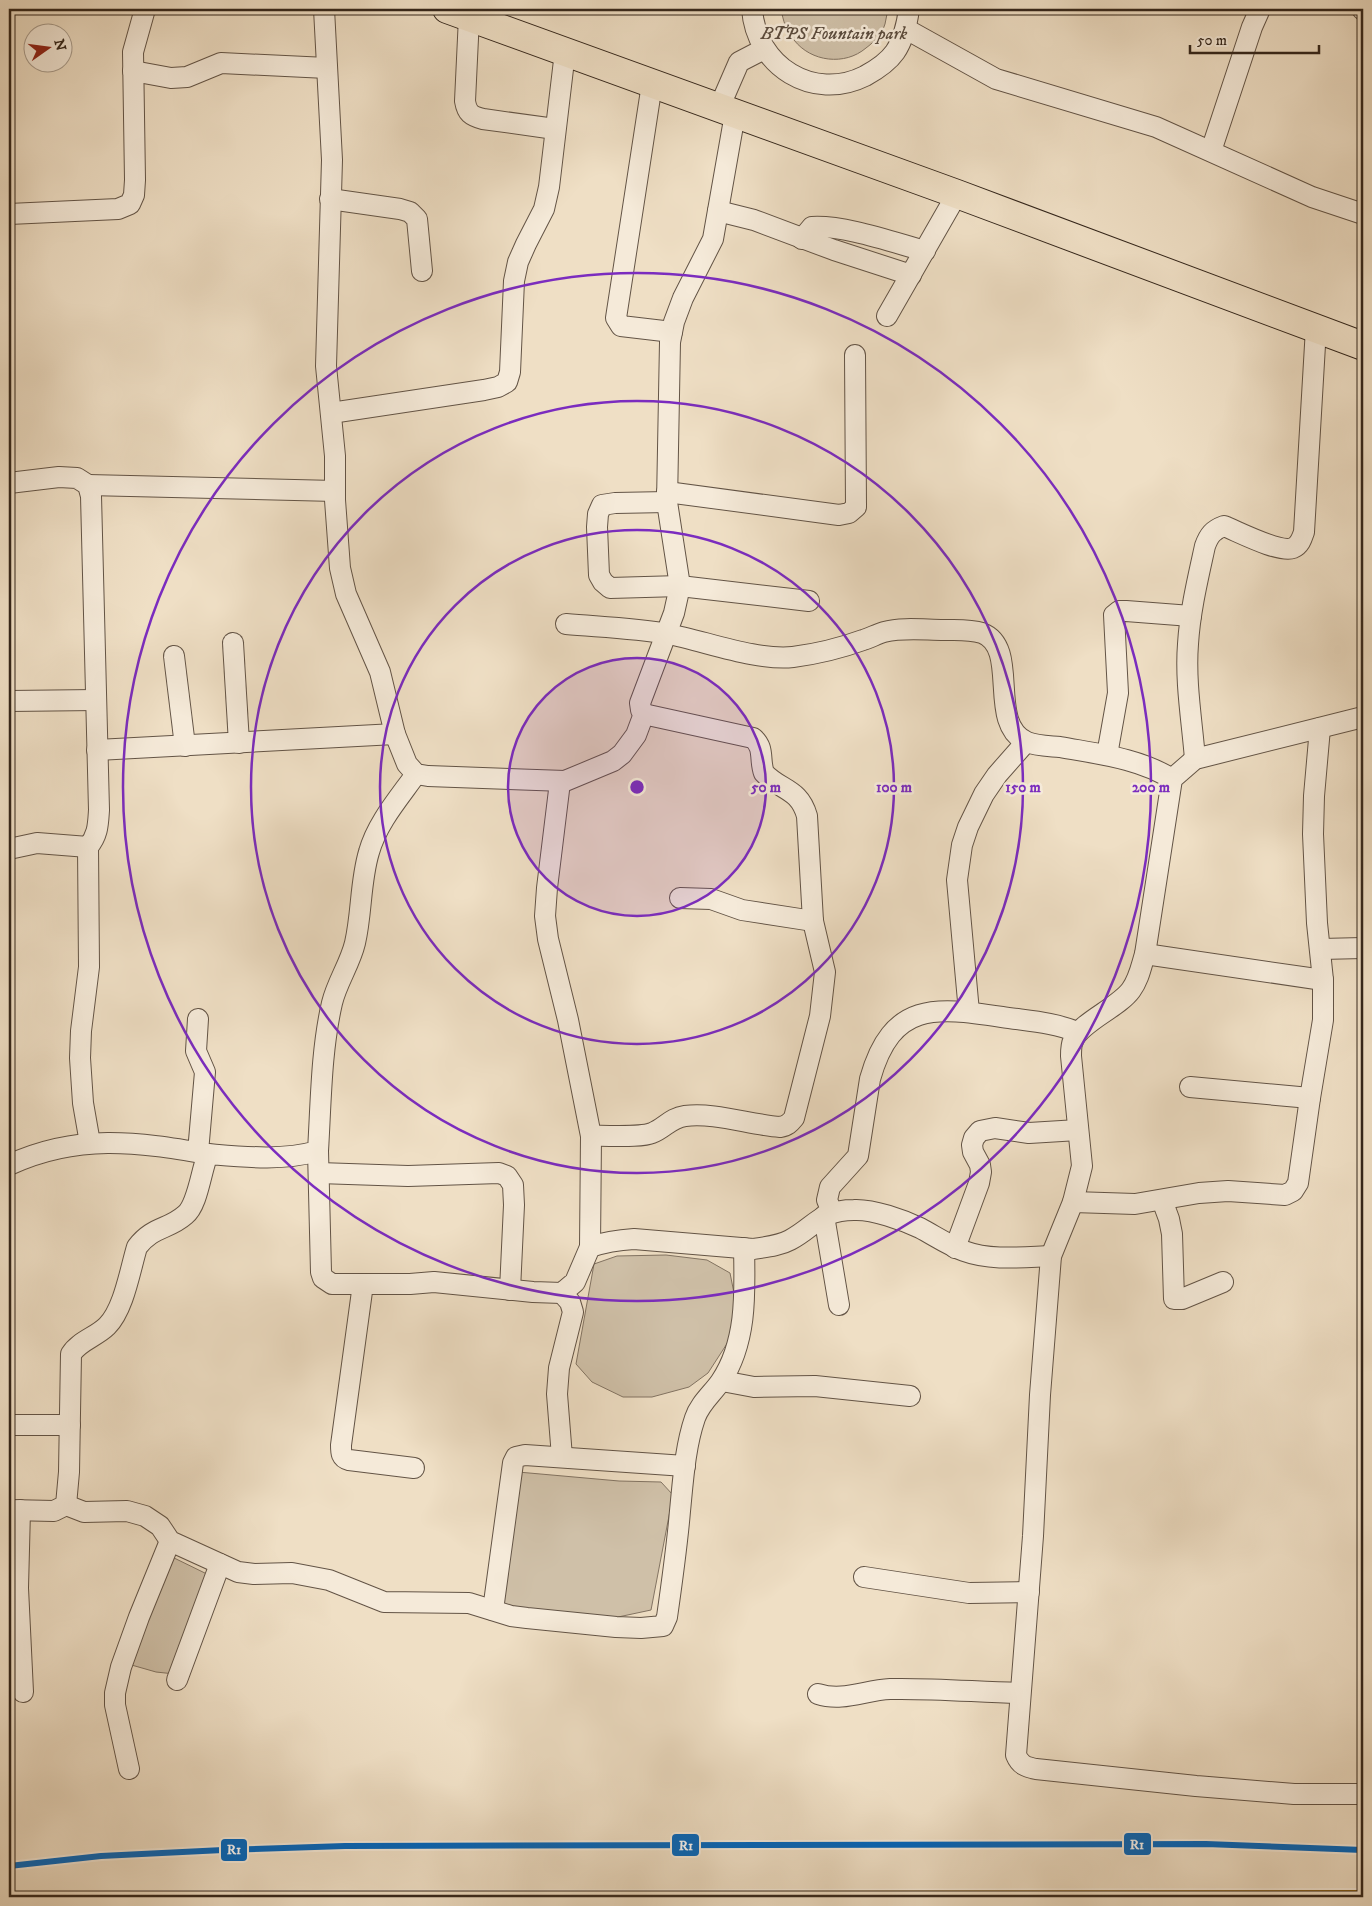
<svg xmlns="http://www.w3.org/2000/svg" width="1372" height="1906" font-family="'IM FELL DW Pica',serif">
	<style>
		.green { fill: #cfc0a8; stroke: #827362 }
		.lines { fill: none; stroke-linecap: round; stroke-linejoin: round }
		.street-casing { stroke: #635446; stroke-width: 22 }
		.primary-casing { stroke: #34261b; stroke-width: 30 }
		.street { stroke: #f5ead9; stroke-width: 20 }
		.primary { stroke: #efdfc5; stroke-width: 28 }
		.rail-1-casing { stroke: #f5ead9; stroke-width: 10 }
		.rail-2-casing { stroke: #f5ead9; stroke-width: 10 }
		.rail-1 { stroke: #0065bd; stroke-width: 6 }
		.rail-2 { stroke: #c68607; stroke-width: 6 }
		.ring { fill: none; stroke: #7b2cbf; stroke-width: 2.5 }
		.labels { text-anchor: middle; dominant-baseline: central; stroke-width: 5; stroke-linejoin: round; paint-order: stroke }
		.park-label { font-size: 18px; font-style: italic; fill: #5b4c3e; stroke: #f5ead9 }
		.centre { fill: #7b2cbf; stroke: #f5ead9; stroke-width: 2.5 }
		.ring-label { font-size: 15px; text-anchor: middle; font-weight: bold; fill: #7b2cbf; stroke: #f5ead9; stroke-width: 5; stroke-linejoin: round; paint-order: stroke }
		.line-badge { stroke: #f5ead9; stroke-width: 2 }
		.badge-label { font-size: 14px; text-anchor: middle; font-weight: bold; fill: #fff }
	</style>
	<rect width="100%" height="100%" fill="#efdfc5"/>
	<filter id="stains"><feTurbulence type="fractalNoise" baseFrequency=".004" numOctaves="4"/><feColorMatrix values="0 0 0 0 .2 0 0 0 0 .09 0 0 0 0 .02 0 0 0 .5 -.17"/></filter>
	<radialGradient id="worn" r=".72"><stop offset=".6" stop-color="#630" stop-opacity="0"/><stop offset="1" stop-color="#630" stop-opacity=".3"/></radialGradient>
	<g class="green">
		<path d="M781,9H888C887,14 886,19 885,24C882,34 874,42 866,48C845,66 811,62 794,40C786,31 783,20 781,9Z"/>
		<polygon points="666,1255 707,1260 730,1273 735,1298 730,1339 708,1373 689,1387 652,1397 623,1397 592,1382 576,1364 594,1264 617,1256"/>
		<polygon points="518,1472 619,1481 661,1482 673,1495 651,1610 604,1620 563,1619 493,1601"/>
		<polygon points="168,1555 213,1577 184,1675 156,1672 128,1664"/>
	</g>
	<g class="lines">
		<defs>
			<g id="street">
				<path d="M324,9L332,160L326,366L335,456V500L340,568L346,594L380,672L395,734L407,764L416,774L428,776L565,781L613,761L622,754L636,735L642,719L648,715L753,738C765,748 759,760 764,773C781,791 799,788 807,816L813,921L825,972L820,1016L794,1118C790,1123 787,1126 780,1127C751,1125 714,1112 685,1116C670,1118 665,1128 652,1133C640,1138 605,1135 591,1136"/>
				<path d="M752,9C756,66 813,102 865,76C876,70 888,62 895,52C904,39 907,24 909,9"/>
				<polyline points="1362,9 1363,10"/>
				<path d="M469,17L465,101C467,113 471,116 483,119L555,129"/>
				<polyline points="906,29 996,79 1156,127 1312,197 1363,214"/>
				<polyline points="133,71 171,78 187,77 221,63 327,68"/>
				<polyline points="652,84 616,318 621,326 672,332"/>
				<polyline points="719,108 739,62 764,49"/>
				<polyline points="1211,151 1252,27 1260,9"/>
				<polyline points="330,199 400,209 410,212 417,219 422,271"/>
				<polyline points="718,211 754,220 834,250 911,275"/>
				<polyline points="9,214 118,209 130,204 134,195 135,180 133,52 145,9"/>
				<path d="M802,239L812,227C844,225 892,242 925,251"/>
				<polyline points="887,316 957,194"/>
				<polyline points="331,413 484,390 498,387 507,382 510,372 514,281 518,262 526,244 544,209 549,187 565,52"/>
				<path d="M9,483L59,477L77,478L88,485L91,496L99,810C98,825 98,835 88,847L89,967L81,1031L80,1058L83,1103L90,1143"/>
				<polyline points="88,485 335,491"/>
				<polyline points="667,492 839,515 849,513 856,507 855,355"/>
				<polyline points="667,502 615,503 602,505 598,514 597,527 599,575 603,582 610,588 680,586 809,601"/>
				<path d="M566,624C600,627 634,628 668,634C705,641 757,661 793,657C816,654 841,648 863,640C870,638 877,634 884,632C903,627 925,630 944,630C956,630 970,629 982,633C1021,648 986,724 1027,742C1036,746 1050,746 1060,747C1098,754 1139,758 1172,779"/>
				<polyline points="233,643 239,743"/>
				<polyline points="174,656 185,746"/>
				<polyline points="9,701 96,700"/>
				<polyline points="645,716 641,710 640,703 674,613 680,586 667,502 670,342 674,322 683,298 713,239 735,114"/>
				<path d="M1363,717L1195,759L1172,779L1145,954C1141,967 1139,979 1131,990C1118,1008 1079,1023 1073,1041C1071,1045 1071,1051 1071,1056L1082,1166L1073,1202L1051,1256L1040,1395L1033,1536L1016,1755C1020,1765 1026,1767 1036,1769L1196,1786L1294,1794H1363"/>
				<polyline points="97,750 395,734"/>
				<polyline points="1107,755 1118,693 1114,615 1119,611 1126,611 1191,616"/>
				<path d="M1195,759C1192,721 1185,682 1188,644C1190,611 1198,578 1205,546C1209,535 1213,530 1224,526C1239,532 1279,553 1293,548C1300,545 1302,538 1304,532L1316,328"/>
				<polyline points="560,782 547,888 545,916 548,939 568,1020 591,1136 590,1247"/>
				<polyline points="9,849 37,843 88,847"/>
				<polyline points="680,898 711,899 742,910 813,921"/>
				<polyline points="1321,949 1363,948"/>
				<polyline points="1145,954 1323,980"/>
				<polyline points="969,1012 957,880 962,845 968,827 984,794 997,775 1026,742"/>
				<polyline points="1190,1087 1310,1098"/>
				<path d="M318,1151L321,1272L323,1278L332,1284H410L434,1282L533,1292L562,1293L575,1282L590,1247C605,1242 618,1240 634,1239L753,1249C766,1247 779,1246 790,1240C816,1226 820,1210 854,1210C873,1209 903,1220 920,1228C935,1236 948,1245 964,1251C991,1261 1023,1257 1051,1256"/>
				<polyline points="198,1152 205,1072 196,1051 198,1019"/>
				<path d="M9,1165C78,1133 137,1142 208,1154"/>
				<polyline points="319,1173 408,1176 499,1173 507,1176 513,1185 514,1205 510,1290"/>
				<polyline points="1162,1200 1169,1219 1172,1234 1174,1299 1182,1299 1223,1282"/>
				<polyline points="1073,1202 1135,1204 1199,1193 1228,1191 1285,1195 1293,1191 1298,1183 1310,1098 1323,1020 1323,980 1317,923 1313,834 1314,796 1320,728"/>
				<path d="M832,1212L827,1200L830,1187L858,1156L870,1079C892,1001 935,1007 1002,1017C1028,1021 1053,1022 1077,1032"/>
				<polyline points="824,1216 839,1305"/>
				<polyline points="955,1248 979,1183 981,1172 980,1165 973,1152 972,1145 974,1138 980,1131 995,1128 1029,1133 1078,1130"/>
				<path d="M363,1284L341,1445C341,1453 341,1458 349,1460L414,1468"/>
				<polyline points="722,1381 754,1387 815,1386 910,1396"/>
				<polyline points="9,1425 70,1425"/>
				<polyline points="562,1457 557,1394 559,1368 573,1312 570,1302 562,1293"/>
				<path d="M66,1505L84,1512L127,1511L145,1516L160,1526L170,1541L238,1572L254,1574L292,1573L329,1580L384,1602L469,1603L511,1616L527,1618L616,1627L641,1628L663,1626L667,1617C672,1582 677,1547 680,1511C683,1481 685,1447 695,1418C700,1403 713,1393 721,1381C747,1342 745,1293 744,1248"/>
				<path d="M9,1510L54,1511L66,1505L69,1472L71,1354C79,1341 96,1337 107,1326C124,1309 130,1270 137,1247C153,1226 168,1230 185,1215C198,1205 201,1170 208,1154C245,1157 282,1161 318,1151C321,1102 321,1051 332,1003C337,982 350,964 355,943C362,913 360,882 369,852C377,823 399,798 416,774"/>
				<polyline points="20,1510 18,1588 23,1692"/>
				<polyline points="864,1577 969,1593 1029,1592"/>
				<polyline points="493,1610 513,1463 516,1457 525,1455 685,1466"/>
				<polyline points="177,1680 220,1564"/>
				<path d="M818,1694C843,1702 865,1690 890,1689C933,1688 977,1692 1020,1693"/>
				<polyline points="129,1769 115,1705 115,1693 121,1667 139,1617 170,1541"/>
			</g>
			<polyline id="primary" points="447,9 957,194 1363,346"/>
		</defs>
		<use href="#street" class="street-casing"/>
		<use href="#primary" class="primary-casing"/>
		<use href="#street" class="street"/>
		<use href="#primary" class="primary"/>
		<defs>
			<polyline id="rail-1" points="9,1866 101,1856 223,1850 345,1846 1206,1844 1363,1850"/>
			<polyline id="rail-2" points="133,1895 1363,1893"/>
		</defs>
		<use href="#rail-1" class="rail-1-casing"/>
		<use href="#rail-2" class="rail-2-casing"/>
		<use href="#rail-1" class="rail-1"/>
		<use href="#rail-2" class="rail-2"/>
	</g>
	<circle cx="637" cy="787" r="129" fill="#7b2cbf" fill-opacity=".12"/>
	<g class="ring">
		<circle cx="637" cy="787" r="129"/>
		<circle cx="637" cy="787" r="257"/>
		<circle cx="637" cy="787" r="386"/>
		<circle cx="637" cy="787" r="514"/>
	</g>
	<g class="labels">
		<g class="park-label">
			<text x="834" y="34">BTPS Fountain park</text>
		</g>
	</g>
	<circle cx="637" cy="787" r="8" class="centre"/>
	<g class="ring-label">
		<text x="766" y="792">50 m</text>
		<text x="894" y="792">100 m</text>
		<text x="1023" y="792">150 m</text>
		<text x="1151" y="792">200 m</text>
	</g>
	<g class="line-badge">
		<rect x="1123" y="1832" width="29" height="24" rx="5" fill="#0065bd"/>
		<rect x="671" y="1833" width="29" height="24" rx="5" fill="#0065bd"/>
		<rect x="220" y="1838" width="28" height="24" rx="5" fill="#0065bd"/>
	</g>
	<g class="badge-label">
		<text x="1137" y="1849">R1</text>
		<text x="686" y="1850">R1</text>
		<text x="234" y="1854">R1</text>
	</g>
	<rect width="1372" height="1906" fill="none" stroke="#efdfc5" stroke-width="30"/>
	<rect x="10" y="10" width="1352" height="1886" fill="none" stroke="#34261b" stroke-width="2.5"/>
	<rect x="15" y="15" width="1342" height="1876" fill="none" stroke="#34261b"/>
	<g transform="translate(48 48) rotate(76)"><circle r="24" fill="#f5ead9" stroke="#a89c8d"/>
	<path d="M0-4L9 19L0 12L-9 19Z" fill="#8f2418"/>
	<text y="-8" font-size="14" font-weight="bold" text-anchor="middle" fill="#34261b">N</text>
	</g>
	<path d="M1190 45v8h129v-8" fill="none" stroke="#34261b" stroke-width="2.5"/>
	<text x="1197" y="45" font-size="15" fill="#34261b" stroke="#f5ead9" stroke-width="4" paint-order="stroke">50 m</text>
	<rect width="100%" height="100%" filter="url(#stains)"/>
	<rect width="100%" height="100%" fill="url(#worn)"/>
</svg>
